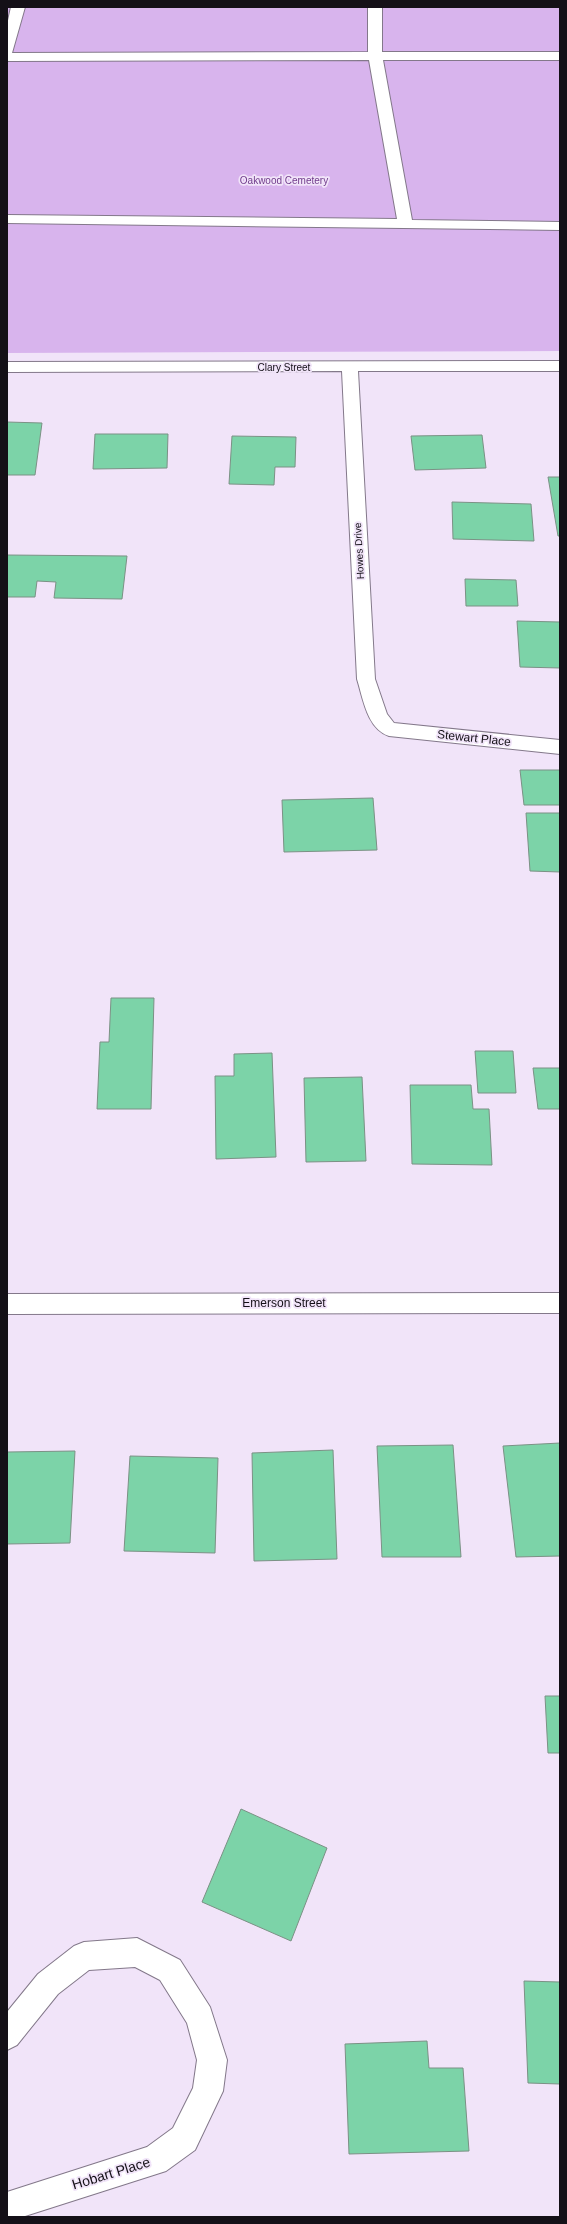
<svg xmlns="http://www.w3.org/2000/svg" width="567" height="2224" font-family="Arial,sans-serif">
	<style>
		.green { fill: #d8b4ed }
		.building { fill: #7cd3a8; stroke: #7b9185 }
		.lines { fill: none; stroke-linecap: round; stroke-linejoin: round }
		.minor-casing { stroke: #83788a; stroke-width: 2 }
		.minor { fill: #fff; fill-rule: evenodd }
		.labels { text-anchor: middle; dominant-baseline: central; stroke-width: 3.5; stroke-linejoin: round; paint-order: stroke }
		.far-park-label { font-size: 10px; fill: #713c8c; stroke: #f1e4f9 }
		.far-street-label { font-size: 10px; fill: #141017; stroke: #f1e4f9 }
		.street-label { font-size: 12px; fill: #141017; stroke: #f1e4f9 }
		.near-street-label { font-size: 14px; fill: #141017; stroke: #f1e4f9 }
	</style>
	<rect width="100%" height="100%" fill="#f1e4f9"/>
	<polygon class="green" points="7,7 560,7 560,351 7,353"/>
	<g class="building">
		<polygon points="7,422 42,423 35,475 7,475"/>
		<polygon points="95,434 168,434 167,468 93,469"/>
		<polygon points="482,435 486,468 415,470 411,436"/>
		<polygon points="232,436 296,437 295,467 275,467 274,485 229,484"/>
		<polygon points="548,477 560,477 560,536 558,536"/>
		<polygon points="452,502 531,504 534,541 453,539"/>
		<polygon points="7,555 127,556 122,599 54,598 56,582 37,581 35,597 7,597"/>
		<polygon points="465,579 516,580 518,606 466,606"/>
		<polygon points="517,621 560,622 560,668 520,667"/>
		<polygon points="520,770 560,770 560,805 524,805"/>
		<polygon points="373,798 377,850 284,852 282,800"/>
		<polygon points="526,813 560,813 560,872 530,871"/>
		<polygon points="111,998 154,998 151,1109 97,1109 100,1042 109,1042"/>
		<polygon points="475,1051 513,1051 516,1093 478,1093"/>
		<polygon points="272,1053 276,1157 216,1159 215,1076 234,1076 234,1054"/>
		<polygon points="533,1068 560,1068 560,1109 538,1109"/>
		<polygon points="362,1077 366,1161 306,1162 304,1078"/>
		<polygon points="410,1085 471,1085 473,1109 489,1109 492,1165 412,1164"/>
		<polygon points="560,1443 560,1556 516,1557 503,1446"/>
		<polygon points="453,1445 461,1557 382,1557 377,1446"/>
		<polygon points="333,1450 337,1559 254,1561 252,1453"/>
		<polygon points="75,1451 70,1543 7,1544 7,1452"/>
		<polygon points="130,1456 218,1458 215,1553 124,1551"/>
		<polygon points="545,1696 560,1696 560,1753 548,1753"/>
		<polygon points="241,1809 327,1848 291,1941 202,1902"/>
		<polygon points="524,1981 560,1982 560,2084 528,2083"/>
		<polygon points="427,2041 429,2068 463,2068 469,2151 349,2154 345,2044"/>
	</g>
	<g class="lines">
		<defs>
			<g id="minor">
				<polygon points="11,7 25,7 12,53 368,52 368,7 382,7 382,52 560,52 560,60 383,60 412,220 560,222 560,230 7,223 7,215 397,219 369,60 7,61 7,25"/>
				<path d="M560,361V371H358L375,679L387,714L394,723L560,740V754L389,736C367,729 363,698 357,679L342,371L7,372V362Z"/>
				<polygon points="560,1293 560,1313 7,1314 7,1294"/>
				<polygon points="137,1938 180,1960 210,2007 227,2060 223,2091 195,2150 166,2171 22,2217 7,2217 7,2192 147,2147 173,2128 193,2088 197,2060 187,2023 160,1980 135,1967 89,1970 58,1994 17,2045 7,2050 7,2012 38,1974 74,1946 84,1942"/>
			</g>
		</defs>
		<use href="#minor" class="minor-casing"/>
		<use href="#minor" class="minor"/>
	</g>
	<g class="labels">
		<g class="far-park-label">
			<text x="284" y="180">Oakwood Cemetery</text>
		</g>
		<g class="far-street-label">
			<text x="284" y="367">Clary Street</text>
			<text transform="translate(359 551) rotate(-93)">Howes Drive</text>
		</g>
		<g class="street-label">
			<text transform="translate(474 738) rotate(6)">Stewart Place</text>
			<text x="284" y="1303">Emerson Street</text>
		</g>
		<g class="near-street-label">
			<text transform="translate(111 2173) rotate(-17)">Hobart Place</text>
		</g>
	</g>
	<rect width="567" height="2224" fill="none" stroke="#141017" stroke-width="16"/>
</svg>
